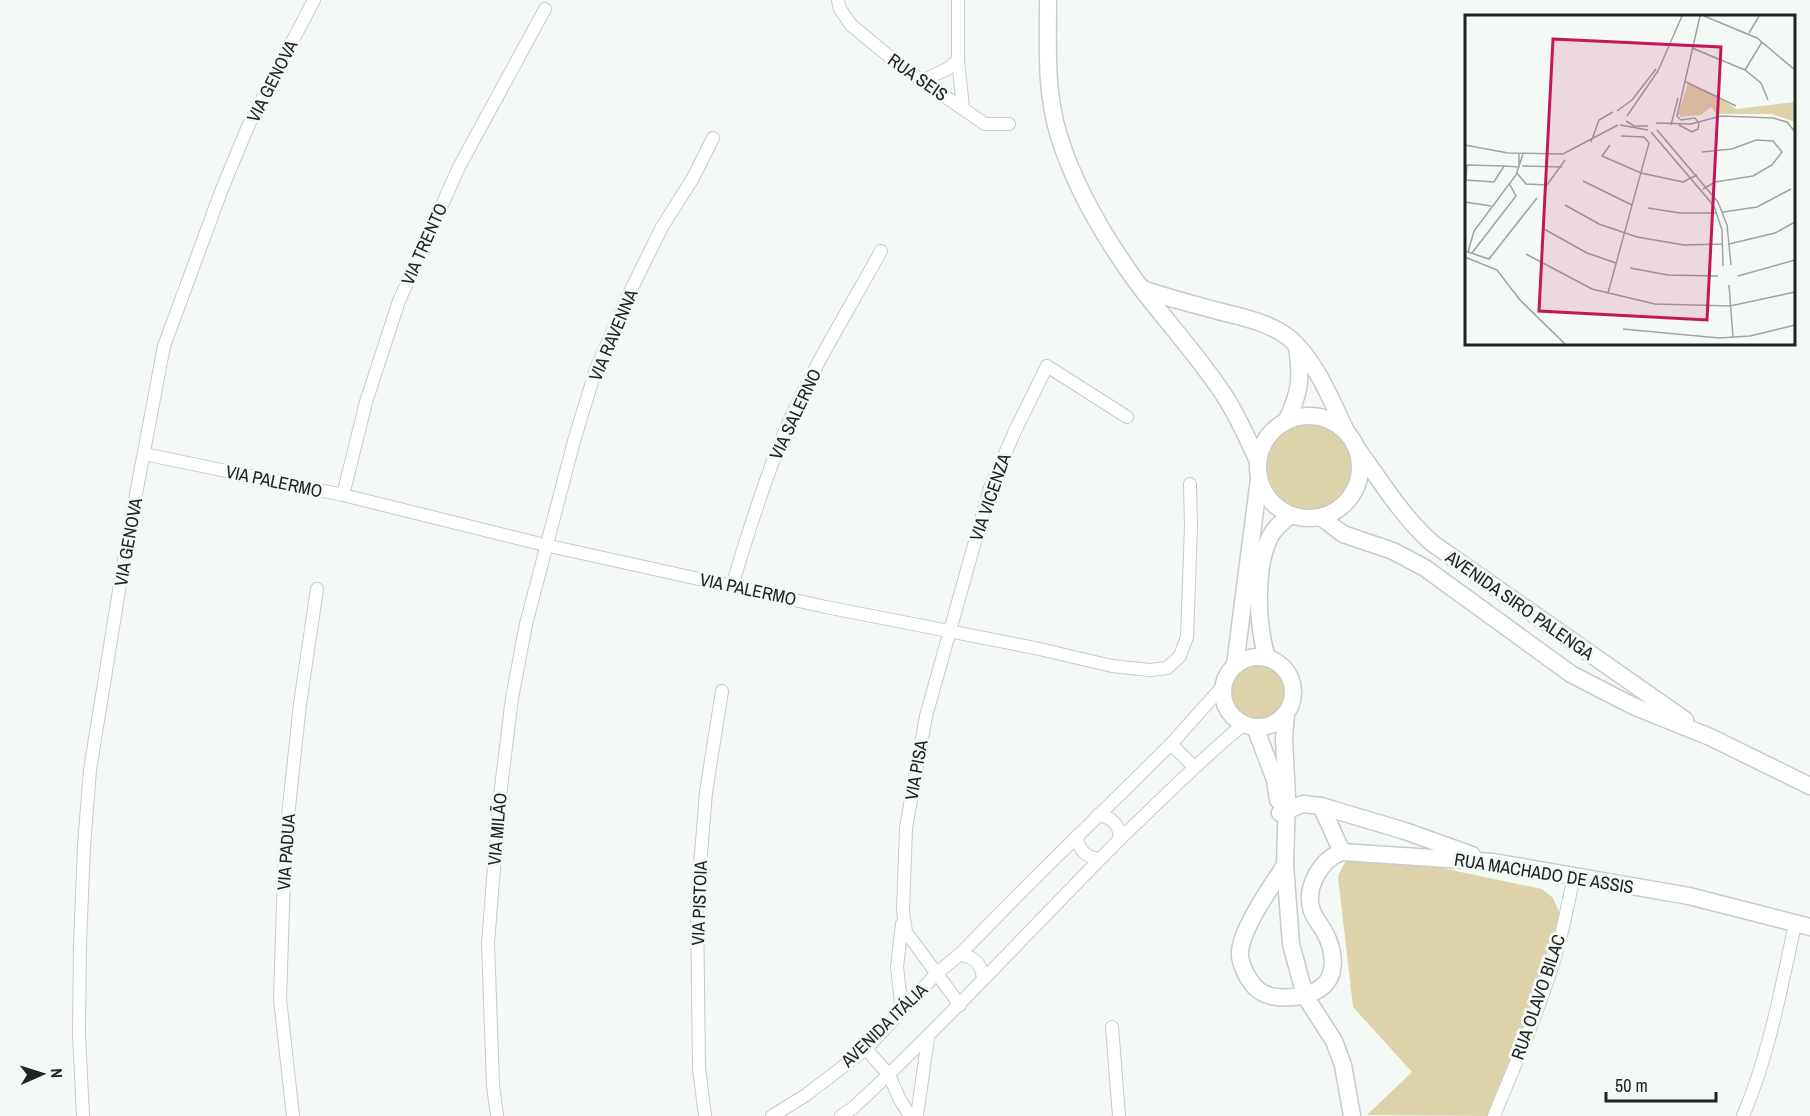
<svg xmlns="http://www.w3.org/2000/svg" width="1810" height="1116" font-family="'Archivo Narrow',sans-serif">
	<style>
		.green { fill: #ddd3ab }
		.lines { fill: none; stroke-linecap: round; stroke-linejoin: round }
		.street-casing { stroke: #c7cbc9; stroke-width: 14 }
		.secondary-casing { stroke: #c7cbc9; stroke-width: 19 }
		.street { stroke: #fff; stroke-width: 12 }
		.secondary { stroke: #fff; stroke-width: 16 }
		.labels { text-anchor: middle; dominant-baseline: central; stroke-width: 6; stroke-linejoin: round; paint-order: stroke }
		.street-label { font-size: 18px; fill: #212322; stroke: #f4f9f6 }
		.inset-road { fill: none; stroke: #a0a3a1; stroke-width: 1.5 }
		.view { fill: #c2185b; fill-opacity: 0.15; stroke: #c2185b; stroke-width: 3 }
		.inset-edge { fill: none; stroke: #212322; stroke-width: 3 }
	</style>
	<rect width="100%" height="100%" fill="#f4f9f6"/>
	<g class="green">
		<circle cx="1309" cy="467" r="43"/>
		<circle cx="1258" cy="692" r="28"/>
		<path d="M1375,854L1542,889L1553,898L1560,914L1521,1038L1487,1116L1367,1115L1412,1072L1353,1007L1338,877C1345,856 1354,855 1375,854Z"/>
	</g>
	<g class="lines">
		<defs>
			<g id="street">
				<polyline points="838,0 840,9 851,25 902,67 985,124 1009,124"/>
				<polyline points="958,0 958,60 963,108"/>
				<polyline points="922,81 949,68 958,60"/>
				<polyline points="144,454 343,495 545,545 826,607 1035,648 1112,666 1150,670 1167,668 1180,656 1187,637 1191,527 1190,484"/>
				<polyline points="343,495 366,402 399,301 459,167 545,9"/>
				<path d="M732,586C747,536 762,487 782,438C809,373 847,313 881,251"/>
				<polyline points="1171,744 1194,767"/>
				<path d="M1098,815C1112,817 1120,825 1120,839"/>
				<path d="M1077,836C1078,849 1086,858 1100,859"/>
				<polyline points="902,924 897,967 902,1011"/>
				<path d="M959,955C974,956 982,964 983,979"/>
				<polyline points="960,1005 906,932 903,911 906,828 926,716 990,488 1015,431 1047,366 1127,417"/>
				<polyline points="1112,1027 1119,1116"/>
				<polyline points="866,1049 889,1075 900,1100 910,1116"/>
				<polyline points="83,1116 79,1034 80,943 84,846 90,770 126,547 164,346 222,189 249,124 314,0"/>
				<polyline points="293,1116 280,999 285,844 300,704 317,589"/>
				<polyline points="497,1116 493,1085 488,943 499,804 512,698 526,624 574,441 596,369 627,298 662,227 693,178 713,138"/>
				<polyline points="705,1116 699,1068 697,903 706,792 722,691"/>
				<polyline points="772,1116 806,1095 866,1049 936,974 959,955 1030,883 1171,744 1223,686"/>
				<path d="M841,1116L853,1108C947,1021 1033,926 1123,836C1163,798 1201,759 1244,724"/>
				<polyline points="917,1116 928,1038"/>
				<path d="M1494,1116C1517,1059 1543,1003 1559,943C1565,921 1569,898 1574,876"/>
				<path d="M1743,1116C1769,1055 1781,989 1795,924"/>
			</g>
			<g id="secondary">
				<path d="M1048,0C1048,46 1045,91 1059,136C1076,191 1107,242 1141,288C1168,323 1198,356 1222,392C1237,414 1247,438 1258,461"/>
				<path d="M1143,289C1167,298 1193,304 1218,311C1241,317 1268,322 1288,337C1316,360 1331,400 1346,431"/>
				<circle cx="1309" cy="467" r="51"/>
				<path d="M1286,422C1300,393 1302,378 1297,347"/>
				<path d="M1356,447C1380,480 1401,515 1432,543L1685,720"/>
				<polyline points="1322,518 1343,534 1393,551 1425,568 1571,674 1633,706 1710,737 1810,786"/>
				<circle cx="1258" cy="692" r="35"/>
				<path d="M1267,658C1257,625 1254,566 1271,535C1276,526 1283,521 1291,515"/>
				<polyline points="1235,665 1259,479"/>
				<polyline points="1286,713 1284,739 1287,797 1285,865 1291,944 1305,996 1334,1041 1343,1065 1352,1116"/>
				<polyline points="1255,727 1275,780 1278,800"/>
				<polyline points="1321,806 1342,852"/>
				<polyline points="1280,813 1303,804 1321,806 1405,831 1472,855"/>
				<path d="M1285,865C1272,886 1239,931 1240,955C1240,961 1243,967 1245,972C1251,984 1258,993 1271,996C1287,999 1301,998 1316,991C1339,979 1335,951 1324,931C1320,924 1315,919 1312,911C1304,888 1321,859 1342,852L1493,862L1689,896L1810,927"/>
			</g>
		</defs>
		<use href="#street" class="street-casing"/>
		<use href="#secondary" class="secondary-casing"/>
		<use href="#street" class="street"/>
		<use href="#secondary" class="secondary"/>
	</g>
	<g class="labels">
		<g class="street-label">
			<text transform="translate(918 77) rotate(35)">RUA SEIS</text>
			<text transform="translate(272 81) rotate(-63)">VIA GENOVA</text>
			<text transform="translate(424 244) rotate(-66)">VIA TRENTO</text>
			<text transform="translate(613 335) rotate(-67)">VIA RAVENNA</text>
			<text transform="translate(795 414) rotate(-65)">VIA SALERNO</text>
			<text transform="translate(274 481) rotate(12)">VIA PALERMO</text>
			<text transform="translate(990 497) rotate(-71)">VIA VICENZA</text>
			<text transform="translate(128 542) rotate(-80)">VIA GENOVA</text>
			<text transform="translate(748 589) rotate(12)">VIA PALERMO</text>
			<text transform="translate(1520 605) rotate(35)">AVENIDA SIRO PALENGA</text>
			<text transform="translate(916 770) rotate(-80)">VIA PISA</text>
			<text transform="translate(497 829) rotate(-85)">VIA MILÃO</text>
			<text transform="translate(286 852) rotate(-86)">VIA PADUA</text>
			<text transform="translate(1544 873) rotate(9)">RUA MACHADO DE ASSIS</text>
			<text transform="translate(699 903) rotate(-88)">VIA PISTOIA</text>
			<text transform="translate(1538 997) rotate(-71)">RUA OLAVO BILAC</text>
			<text transform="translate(884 1025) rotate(-44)">AVENIDA ITÁLIA</text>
		</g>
	</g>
	<g transform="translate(1465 15)">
		<rect width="330" height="330" fill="#f4f9f6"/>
		<path d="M223,68L253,81L271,94L330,87V107L306,99H252L246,92L236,100L216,102L213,99Z" fill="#ddd3ab"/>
		<path class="inset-road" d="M239,1L292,23L330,55M284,18L294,1M227,33L280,55L296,68L303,85M280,55L297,27M219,66L271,91M152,96L167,85L191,54M162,101L193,56L217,1M161,106L169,111H183M191,108L226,109L256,101L308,103L322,107L330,117M234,108L230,103L216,105L212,101L235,1M155,110L183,115M206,110L213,83M214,110L227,117L233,114L234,108M192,115L253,187L262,210L266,250M186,117L249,191L257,215L258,251M126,127L134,105L148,97M0,130L43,138L98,139L153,110M145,130L137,141L176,158L218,167L232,160M237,137L267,134L291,125L308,126L317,137L307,150L288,161L250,167L238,174M39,151L29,167L1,165L2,150L39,151L54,152V138M57,151L97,152M52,158L61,169L82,170L100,145M118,166L167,190M0,187L26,191M100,190L134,209L172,222L219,230L258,229M183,193L215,198H252M258,197L292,192L326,174M79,214L122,238L151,248M264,229L310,218L330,207M0,236L24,244L72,183M3,237L9,216L51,160L58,139M7,238L51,181L44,168M61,239L127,274L190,289L265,291L330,277M0,242L32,255L55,285L100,329M165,253L203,260L253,261M273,261L330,245M264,270L268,322M143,278L184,128L179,122L156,121M158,314L254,323L285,321L330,310"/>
		<path class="view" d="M88,24L256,32L242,305L74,296Z"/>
		<rect width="330" height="330" class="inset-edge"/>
	</g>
	<g transform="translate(42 1074) rotate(87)" stroke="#f4f9f6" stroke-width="4.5" paint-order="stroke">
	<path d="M0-4.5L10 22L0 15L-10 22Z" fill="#212322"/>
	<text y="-9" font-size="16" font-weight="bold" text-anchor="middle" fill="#212322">N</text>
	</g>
	<path d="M1606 1092v9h110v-9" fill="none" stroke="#212322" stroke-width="3"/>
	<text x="1615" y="1092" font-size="18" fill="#212322" stroke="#f4f9f6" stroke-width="4.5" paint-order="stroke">50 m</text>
</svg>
